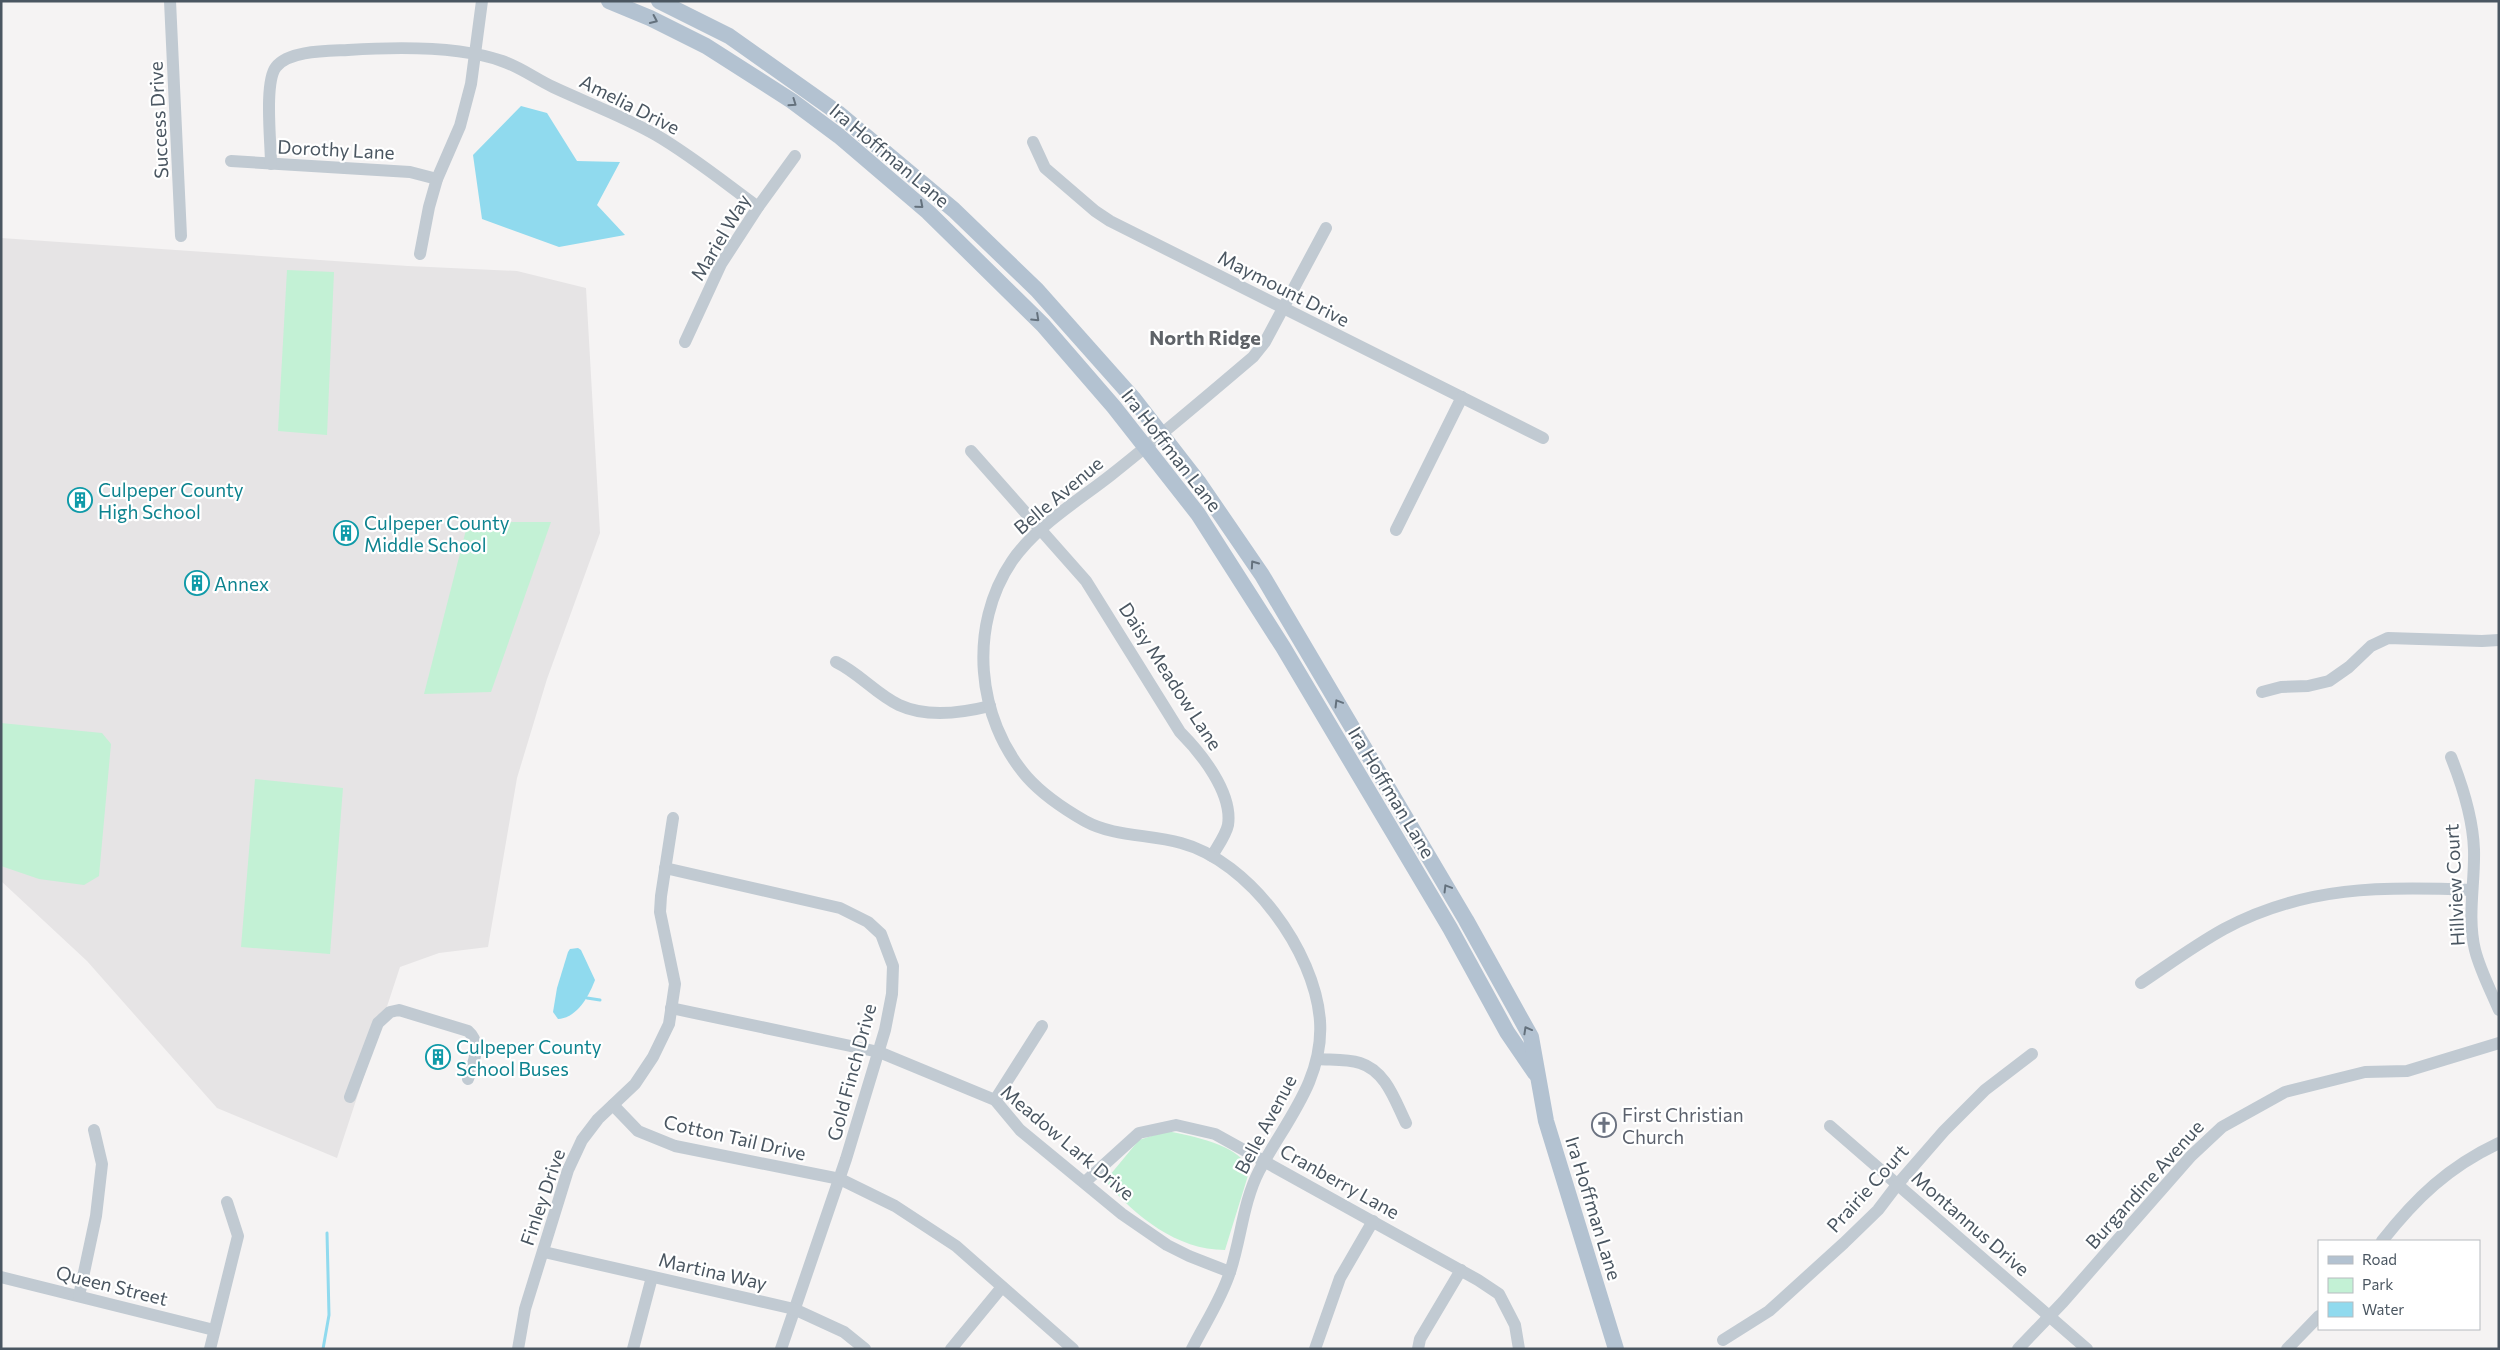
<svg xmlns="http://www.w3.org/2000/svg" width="2500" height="1350" font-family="Commissioner,sans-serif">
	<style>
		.education { fill: #e6e4e5 }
		.green { fill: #c3f1d5 }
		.water { fill: #90daee }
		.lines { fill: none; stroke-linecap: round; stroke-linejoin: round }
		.stream { stroke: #90daee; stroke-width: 3 }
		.minor { stroke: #c1cad2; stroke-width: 12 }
		.major { stroke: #b3c2d1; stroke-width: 16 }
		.oneway { stroke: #64717d }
		.labels { text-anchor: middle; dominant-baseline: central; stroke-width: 4.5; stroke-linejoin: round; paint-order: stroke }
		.street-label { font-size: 19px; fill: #4a5661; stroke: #fff }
		.culture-label { font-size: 19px; fill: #0d838f; stroke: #fff; text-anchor: start }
		.worship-label { font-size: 19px; fill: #5b616d; stroke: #fff; text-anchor: start }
		.neighbourhood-label { font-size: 20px; font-weight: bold; fill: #5f6368; stroke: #fff }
	</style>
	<rect width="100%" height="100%" fill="#f5f3f3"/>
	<polygon class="education" points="1,238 408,266 517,271 586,288 600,533 547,679 517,778 488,947 439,953 400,967 337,1158 217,1108 87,961 1,881"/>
	<g class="green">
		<polygon points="287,270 334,272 327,435 278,431"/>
		<polygon points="468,522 551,522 491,692 424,694"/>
		<polygon points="1,723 102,733 111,744 99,876 84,885 39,879 1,866"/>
		<polygon points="255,779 343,788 330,954 241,947"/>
		<path d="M1167,1131C1192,1136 1237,1144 1250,1169L1225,1250C1177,1250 1135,1216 1105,1181L1139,1140Z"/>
	</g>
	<g class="water">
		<polygon points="521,106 547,113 577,161 620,162 597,205 625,235 559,247 482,219 473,155"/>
		<path d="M578,948L581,950L595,980C589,996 577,1018 558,1019L553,1012L557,988L568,952L570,949Z"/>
	</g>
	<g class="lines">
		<g class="stream">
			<polyline points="587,998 600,1000"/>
			<polyline points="323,1349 329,1315 327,1233"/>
		</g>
		<g class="minor">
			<polyline points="170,1 181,236"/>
			<polyline points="1033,142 1045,168 1095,211 1110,221 1543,438"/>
			<polyline points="231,161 410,172 437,179"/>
			<path d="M271,164C271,143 264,82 276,67C289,50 329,51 348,50C394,47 460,46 502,61C520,67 536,79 553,87C587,103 623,116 656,135C692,156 725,183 758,207"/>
			<polyline points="420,254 429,207 437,179 460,126 471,84 482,1"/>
			<polyline points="685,342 721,264 758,207 795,156"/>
			<path d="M971,451L1086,581L1180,732C1201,753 1233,793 1228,825C1226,835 1217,847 1212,856"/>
			<polyline points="1396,530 1462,397"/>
			<path d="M836,662C859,673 876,694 899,705C927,718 962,713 990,706"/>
			<polyline points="2262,692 2281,687 2308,686 2329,681 2349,667 2371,646 2388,638 2482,641 2499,640"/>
			<path d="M2451,757C2463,787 2473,818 2474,850C2475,883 2467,917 2475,950C2480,970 2491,991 2499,1010"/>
			<polyline points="665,868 840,908 868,922 881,934 893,966 892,994 885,1030 846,1159 781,1349"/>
			<path d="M2141,983C2168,965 2195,945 2224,929C2304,886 2383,886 2471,890"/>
			<polyline points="671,1008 879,1052 995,1100 1020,1130 1122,1214 1167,1245 1189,1256 1230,1272"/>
			<path d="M1318,1059C1331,1060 1347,1059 1360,1063C1386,1071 1395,1101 1406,1123"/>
			<path d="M350,1097L378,1023L390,1012L399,1010L468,1031C483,1044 473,1063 468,1079"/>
			<polyline points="995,1100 1042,1026"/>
			<polyline points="613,1105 638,1131 675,1146 840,1179 895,1206 956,1246 1073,1349"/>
			<polyline points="1830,1126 2087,1349"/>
			<polyline points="1085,1182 1139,1133 1176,1125 1215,1134 1478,1280 1499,1294 1515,1325 1519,1349"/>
			<path d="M2382,1241C2416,1198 2448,1167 2499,1143"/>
			<polyline points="544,1252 794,1309 844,1332 865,1349"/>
			<polyline points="1,1277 214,1330"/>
			<polyline points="79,1296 96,1216 102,1164 94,1130"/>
			<polyline points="1723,1340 1769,1311 1844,1243 1878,1210 1897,1185 1944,1131 1985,1090 2032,1054"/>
			<polyline points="210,1349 238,1236 227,1202"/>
			<polyline points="518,1349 525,1309 568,1170 582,1140 598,1119 635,1084 653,1057 669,1024 675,984 660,912 661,896 673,818"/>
			<polyline points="633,1349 652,1277"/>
			<polyline points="951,1349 1002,1287"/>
			<path d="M1192,1349C1205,1323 1221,1300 1230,1272C1241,1239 1243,1202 1259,1171C1285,1122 1324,1080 1320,1021C1315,951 1249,861 1181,843C1149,834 1114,837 1085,821C1064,809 1043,795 1027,777C976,718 968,626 1012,561C1036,526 1078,501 1111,475C1159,437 1206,397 1253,357L1265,342L1326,228"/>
			<polyline points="1315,1349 1340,1278 1373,1221"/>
			<polyline points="1418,1349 1420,1339 1461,1270"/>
			<polyline points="2018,1349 2063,1302 2191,1156 2222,1127 2285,1092 2365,1072 2407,1071 2499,1043"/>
			<polyline points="2287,1349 2319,1316"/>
		</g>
		<g class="major">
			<polyline points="609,1 650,18 706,46 792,101 839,136 928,212 1043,325 1114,407 1198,514 1283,647 1450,928 1507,1032 1535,1073"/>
			<polyline points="659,1 729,36 838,113 954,210 1037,290 1133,398 1199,483 1262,575 1466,920 1531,1037 1546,1121 1616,1349"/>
		</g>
	</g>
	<defs><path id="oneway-chevron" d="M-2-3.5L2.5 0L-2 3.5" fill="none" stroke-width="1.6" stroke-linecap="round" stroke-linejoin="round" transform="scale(1.25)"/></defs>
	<g class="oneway">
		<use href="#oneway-chevron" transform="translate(654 20) rotate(25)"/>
		<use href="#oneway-chevron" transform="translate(793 103) rotate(35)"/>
		<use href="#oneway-chevron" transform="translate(920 205) rotate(41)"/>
		<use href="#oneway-chevron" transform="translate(1036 318) rotate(43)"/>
		<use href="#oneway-chevron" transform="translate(1254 564) rotate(-125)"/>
		<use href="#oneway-chevron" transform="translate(1338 703) rotate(-121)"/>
		<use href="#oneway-chevron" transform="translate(1447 888) rotate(-121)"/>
		<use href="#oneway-chevron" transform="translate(1527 1030) rotate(-119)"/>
	</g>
	<defs>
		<symbol id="building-ring" viewBox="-11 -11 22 22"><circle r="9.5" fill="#fff" stroke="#0f9aa8" stroke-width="1.5"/><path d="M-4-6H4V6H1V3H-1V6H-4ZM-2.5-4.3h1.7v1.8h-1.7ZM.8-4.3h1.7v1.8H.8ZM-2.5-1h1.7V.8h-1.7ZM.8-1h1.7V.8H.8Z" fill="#0f9aa8"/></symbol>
		<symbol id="church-ring" viewBox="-11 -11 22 22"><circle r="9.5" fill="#fff" stroke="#6b7280" stroke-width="1.5"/><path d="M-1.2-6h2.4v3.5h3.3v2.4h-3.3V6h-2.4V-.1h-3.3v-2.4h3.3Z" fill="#6b7280"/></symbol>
	</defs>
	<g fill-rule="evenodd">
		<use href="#building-ring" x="66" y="486" width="28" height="28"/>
		<use href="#building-ring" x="332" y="519" width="28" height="28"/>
		<use href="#building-ring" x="183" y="569" width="28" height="28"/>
		<use href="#building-ring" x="424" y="1043" width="28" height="28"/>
		<use href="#church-ring" x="1590" y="1111" width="28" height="28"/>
	</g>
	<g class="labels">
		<g class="street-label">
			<text transform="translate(630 104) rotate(27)">Amelia Drive</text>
			<text transform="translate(158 120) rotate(-93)">Success Drive</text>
			<text transform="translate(336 149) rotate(3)">Dorothy Lane</text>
			<text transform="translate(890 155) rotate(40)">Ira Hoffman Lane</text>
			<text transform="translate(720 237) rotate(-59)">Mariel Way</text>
			<text transform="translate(1284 288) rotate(27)">Maymount Drive</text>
			<text transform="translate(1172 450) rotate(52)">Ira Hoffman Lane</text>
			<text transform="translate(1058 495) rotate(-40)">Belle Avenue</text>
			<text transform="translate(1171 676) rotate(57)">Daisy Meadow Lane</text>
			<text transform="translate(1392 792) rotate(59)">Ira Hoffman Lane</text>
			<text transform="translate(2454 885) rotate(-93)">Hillview Court</text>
			<text transform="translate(851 1072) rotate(-75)">Gold Finch Drive</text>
			<text transform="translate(1265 1124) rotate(-62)">Belle Avenue</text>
			<text transform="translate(735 1137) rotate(13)">Cotton Tail Drive</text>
			<text transform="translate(1068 1142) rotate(40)">Meadow Lark Drive</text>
			<text transform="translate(1340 1181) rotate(29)">Cranberry Lane</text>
			<text transform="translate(2144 1184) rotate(-48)">Burgandine Avenue</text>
			<text transform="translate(1867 1188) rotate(-48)">Prairie Court</text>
			<text transform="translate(542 1197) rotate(-71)">Finley Drive</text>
			<text transform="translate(1594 1208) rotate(73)">Ira Hoffman Lane</text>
			<text transform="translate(1971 1223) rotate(41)">Montannus Drive</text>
			<text transform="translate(713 1271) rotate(13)">Martina Way</text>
			<text transform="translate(112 1285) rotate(14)">Queen Street</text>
		</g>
		<g class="culture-label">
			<text x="98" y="489">Culpeper County<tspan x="98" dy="22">High School</tspan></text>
			<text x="364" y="522">Culpeper County<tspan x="364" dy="22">Middle School</tspan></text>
			<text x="214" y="583">Annex</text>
			<text x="456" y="1046">Culpeper County<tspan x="456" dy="22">School Buses</tspan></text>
		</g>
		<g class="worship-label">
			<text x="1622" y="1114">First Christian<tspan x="1622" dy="22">Church</tspan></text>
		</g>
		<g class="neighbourhood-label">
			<text x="1205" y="337">North Ridge</text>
		</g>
	</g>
	<rect width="2500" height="1350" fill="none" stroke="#4a5661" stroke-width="5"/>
	<rect x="2318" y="1240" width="162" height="90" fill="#ffffff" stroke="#b7bbc0"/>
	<rect x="2328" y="1256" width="25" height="8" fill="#b3c2d1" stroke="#b7bbc0"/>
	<text x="2362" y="1265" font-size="15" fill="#4a5661">Road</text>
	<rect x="2328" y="1278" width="25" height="15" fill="#c3f1d5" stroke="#b7bbc0"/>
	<text x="2362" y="1290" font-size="15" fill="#4a5661">Park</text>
	<rect x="2328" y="1302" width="25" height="15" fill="#90daee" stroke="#b7bbc0"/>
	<text x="2362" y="1315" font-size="15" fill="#4a5661">Water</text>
</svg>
